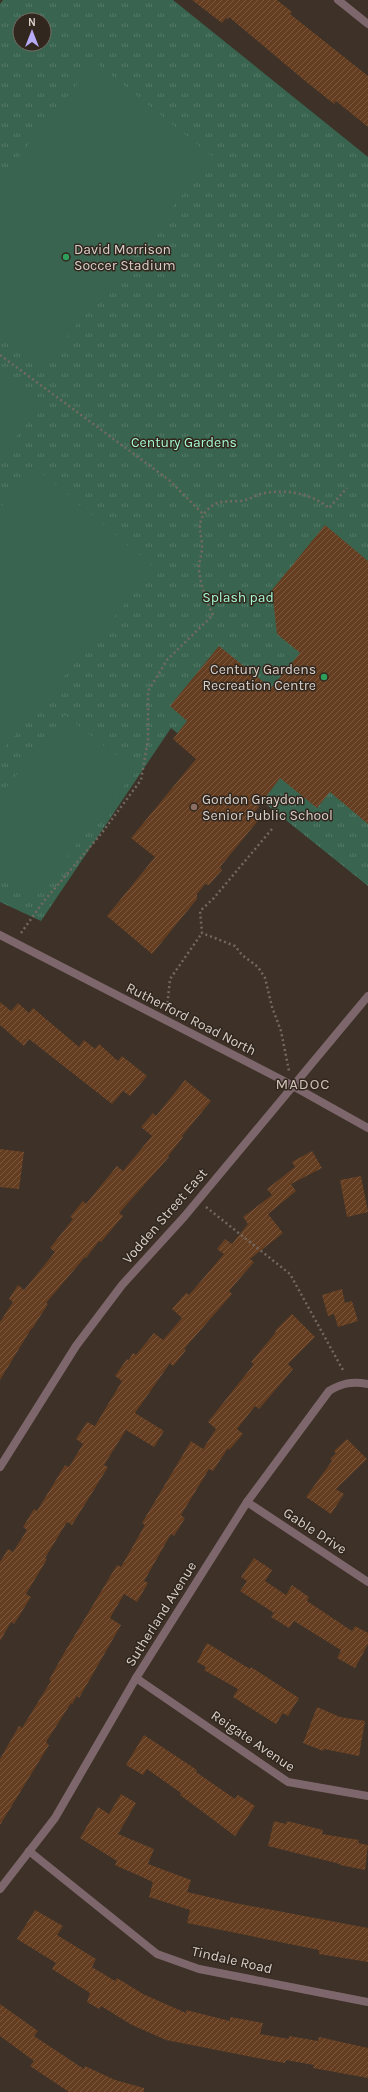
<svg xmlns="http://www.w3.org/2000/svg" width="368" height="2092" font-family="Karla,sans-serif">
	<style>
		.park { fill: url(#park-tufts); fill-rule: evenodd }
		.pitch { fill: #396550 }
		.building { fill: url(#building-hatch) }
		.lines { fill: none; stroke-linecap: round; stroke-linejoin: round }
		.path { stroke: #736961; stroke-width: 2.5; stroke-dasharray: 2 3; stroke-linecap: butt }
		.minor { stroke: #7e676c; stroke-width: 8 }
		.tertiary { stroke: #7e676c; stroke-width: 8 }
		.leisure-dot { fill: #2e9e5b; stroke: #32271e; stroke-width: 1.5 }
		.education-dot { fill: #8d6e63; stroke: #32271e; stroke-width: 1.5 }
		.labels { text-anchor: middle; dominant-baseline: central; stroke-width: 3; stroke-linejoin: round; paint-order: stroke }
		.poi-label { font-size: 14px; fill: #d8d0cb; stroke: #32271e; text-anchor: start }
		.park-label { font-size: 14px; fill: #a5f8d0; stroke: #32271e }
		.street-label { font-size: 14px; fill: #d8d0cb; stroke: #32271e }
		.neighbourhood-label { font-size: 15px; letter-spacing: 1px; fill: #d0c1b6; stroke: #32271e }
	</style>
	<defs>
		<pattern id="park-tufts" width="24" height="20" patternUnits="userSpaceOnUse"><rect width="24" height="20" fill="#396550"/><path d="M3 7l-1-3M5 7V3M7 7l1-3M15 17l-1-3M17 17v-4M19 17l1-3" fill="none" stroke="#557a68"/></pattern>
		<pattern id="building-hatch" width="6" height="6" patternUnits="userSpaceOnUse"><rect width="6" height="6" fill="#653e21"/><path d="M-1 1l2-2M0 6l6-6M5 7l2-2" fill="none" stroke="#7a5940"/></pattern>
	</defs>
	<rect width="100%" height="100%" fill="#3d3128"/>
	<path class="park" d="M3,0H173L368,157V886L171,728L41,921L0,902V4ZM20,20H44V44H20Z"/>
	<g class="pitch">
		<polygon points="95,62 213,157 42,367 0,334 0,180"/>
		<polygon points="0,368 39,399 40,408 0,456"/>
		<polygon points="34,467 155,568 0,753 0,508"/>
		<polygon points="65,715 136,771 34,897 0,869 0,795"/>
	</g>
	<g class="building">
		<polygon points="192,0 277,0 292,12 290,14 368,76 368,127 336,101 334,104 304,80 229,17 228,19 226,18 222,23"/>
		<polygon points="325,525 368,561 368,824 330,792 317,808 280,778 255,812 261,817 220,867 222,870 209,885 205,884 197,894 197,899 152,954 107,916 155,857 131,838 196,759 173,739 187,721 170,706 219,646 271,688 300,653 277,634 272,590"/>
		<polygon points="0,1002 11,1011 18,1003 29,1013 33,1008 79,1047 84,1040 95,1049 99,1044 118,1061 122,1056 147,1076 130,1096 123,1091 112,1104 29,1039 24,1046 0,1025"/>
		<polygon points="185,1080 211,1101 182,1136 183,1137 168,1156 169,1157 119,1213 123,1216 101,1242 99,1241 86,1258 85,1257 46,1303 48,1304 32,1329 31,1329 0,1380 0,1322 13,1302 9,1299 18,1285 24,1290 55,1252 50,1248 73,1219 70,1217 83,1201 86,1204 117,1166 123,1171 152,1136 141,1127 153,1113 156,1116"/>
		<polygon points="0,1149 24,1152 19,1189 0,1187"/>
		<polygon points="312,1151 322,1168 291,1184 296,1191 268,1214 283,1233 250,1259 254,1262 229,1291 232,1294 184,1349 186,1350 173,1366 170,1363 135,1413 164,1431 154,1447 126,1430 104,1465 108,1467 72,1525 67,1522 45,1558 47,1559 26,1594 31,1597 14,1624 11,1622 0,1641 0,1562 8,1549 13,1552 27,1530 23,1527 34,1509 37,1511 65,1465 69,1467 83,1444 76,1439 87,1422 95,1426 122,1381 115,1376 127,1359 129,1360 133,1353 136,1355 154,1333 163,1340 182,1318 172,1309 186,1293 189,1295 224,1254 217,1249 225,1239 232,1244 248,1224 243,1217 272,1195 267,1189 295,1167 292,1162"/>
		<polygon points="361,1176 368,1212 347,1217 340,1180"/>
		<polygon points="342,1289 345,1303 352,1301 358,1321 338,1327 334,1314 328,1316 322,1295"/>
		<polygon points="292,1314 315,1337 288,1364 293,1369 259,1409 255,1406 237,1429 243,1434 229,1450 228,1448 213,1471 209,1469 181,1515 185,1518 174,1536 171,1534 144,1581 148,1583 137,1602 124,1594 110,1618 121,1625 79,1698 77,1696 72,1704 71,1703 46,1742 49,1745 0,1825 0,1759 19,1726 22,1728 51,1681 49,1680 67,1648 117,1565 121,1567 145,1525 142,1523 191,1441 203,1449 216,1429 208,1422 254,1364 251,1362 276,1332 275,1331"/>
		<polygon points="347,1439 367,1459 336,1489 344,1494 331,1514 306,1497 332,1461 330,1459 336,1453 334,1451"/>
		<polygon points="254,1558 272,1570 265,1581 286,1595 292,1585 309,1597 307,1601 352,1631 355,1626 368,1633 368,1644 355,1668 337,1658 341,1650 294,1621 289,1628 271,1617 274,1613 240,1591 247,1581 241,1577"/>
		<polygon points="207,1643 250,1669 251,1667 299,1698 288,1716 283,1713 276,1724 233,1697 238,1689 204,1670 206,1667 197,1662"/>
		<polygon points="317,1707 340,1717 365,1721 359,1756 324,1749 323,1751 303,1743"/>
		<polygon points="144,1735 197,1770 196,1772 235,1799 238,1795 255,1806 235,1836 180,1795 181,1793 147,1769 143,1775 126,1765"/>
		<polygon points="121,1794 136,1803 118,1834 154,1849 148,1864 191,1880 187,1892 235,1903 368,1928 368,1962 319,1954 319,1950 187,1923 190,1910 149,1897 153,1882 115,1865 117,1861 80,1838 98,1807 109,1814"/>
		<polygon points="274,1821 286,1824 287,1821 323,1830 322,1834 359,1840 358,1843 368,1845 365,1870 340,1865 340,1864 268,1846"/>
		<polygon points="35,1910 63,1926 57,1935 96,1959 92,1967 115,1981 117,1978 143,1994 186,2013 186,2010 230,2021 230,2017 263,2023 260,2034 289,2039 289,2036 318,2041 319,2037 368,2048 368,2078 313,2068 314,2065 286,2060 285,2063 268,2060 166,2040 132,2025 101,2006 99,2009 87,2002 90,1993 52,1969 56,1963 17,1939"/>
		<polygon points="0,2004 38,2031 34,2036 84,2069 85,2066 115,2080 144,2088 144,2092 69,2092 30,2066 34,2061 0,2036"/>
	</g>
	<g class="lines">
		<g class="path">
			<polyline points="0,355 169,480 204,515"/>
			<polyline points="272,829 213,899 200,911 202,933 235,946 242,955 258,967 265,978 272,1007 281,1031 289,1071"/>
			<path d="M21,933L44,901L101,834L141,780L148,740V691L167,660L213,615C206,600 200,585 199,568C199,560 203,552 202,544C201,533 197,525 204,514C215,499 224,502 239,501C248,501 257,494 265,493C288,489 312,494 329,508L347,488"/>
			<polyline points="167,1008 170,979 202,933"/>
			<polyline points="206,1207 290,1274 344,1372"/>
		</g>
		<g class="minor">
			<polyline points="338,0 368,24"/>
			<polyline points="247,1502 368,1582"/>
			<polyline points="136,1678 288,1782 368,1796"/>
			<polyline points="29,1851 157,1954 199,1969 368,2002"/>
			<path d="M0,1889L55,1818L136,1678L247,1502L329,1391C342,1383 352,1381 368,1384"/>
		</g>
		<g class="tertiary">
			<polyline points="0,935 284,1081 368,1128"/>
			<polyline points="0,1467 76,1346 122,1285 184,1217 368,996"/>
		</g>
	</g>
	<g class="leisure-dot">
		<circle cx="66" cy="257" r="4"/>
		<circle cx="324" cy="677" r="4"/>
	</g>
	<circle class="education-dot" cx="194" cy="807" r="4"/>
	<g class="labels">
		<g class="poi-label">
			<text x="74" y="249">David Morrison<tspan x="74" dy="16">Soccer Stadium</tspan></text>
			<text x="316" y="669" text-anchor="end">Century Gardens<tspan x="316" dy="16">Recreation Centre</tspan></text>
			<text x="202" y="799">Gordon Graydon<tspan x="202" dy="16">Senior Public School</tspan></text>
		</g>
		<g class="park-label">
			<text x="184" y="442">Century Gardens</text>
			<text x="238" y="597">Splash pad</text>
		</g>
		<g class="street-label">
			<text transform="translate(191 1019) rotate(27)">Rutherford Road North</text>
			<text transform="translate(165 1216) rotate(-49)">Vodden Street East</text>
			<text transform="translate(315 1531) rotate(33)">Gable Drive</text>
			<text transform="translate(161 1614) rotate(-58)">Sutherland Avenue</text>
			<text transform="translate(253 1741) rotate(34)">Reigate Avenue</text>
			<text transform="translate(232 1960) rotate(13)">Tindale Road</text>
		</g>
		<g class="neighbourhood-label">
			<text x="303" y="1084">MADOC</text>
		</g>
	</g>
	<g transform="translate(32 32)"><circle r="19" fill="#32271e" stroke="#746b63"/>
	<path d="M0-3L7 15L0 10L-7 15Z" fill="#b7abf8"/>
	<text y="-6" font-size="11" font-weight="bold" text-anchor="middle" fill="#d8d0cb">N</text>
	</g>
</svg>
